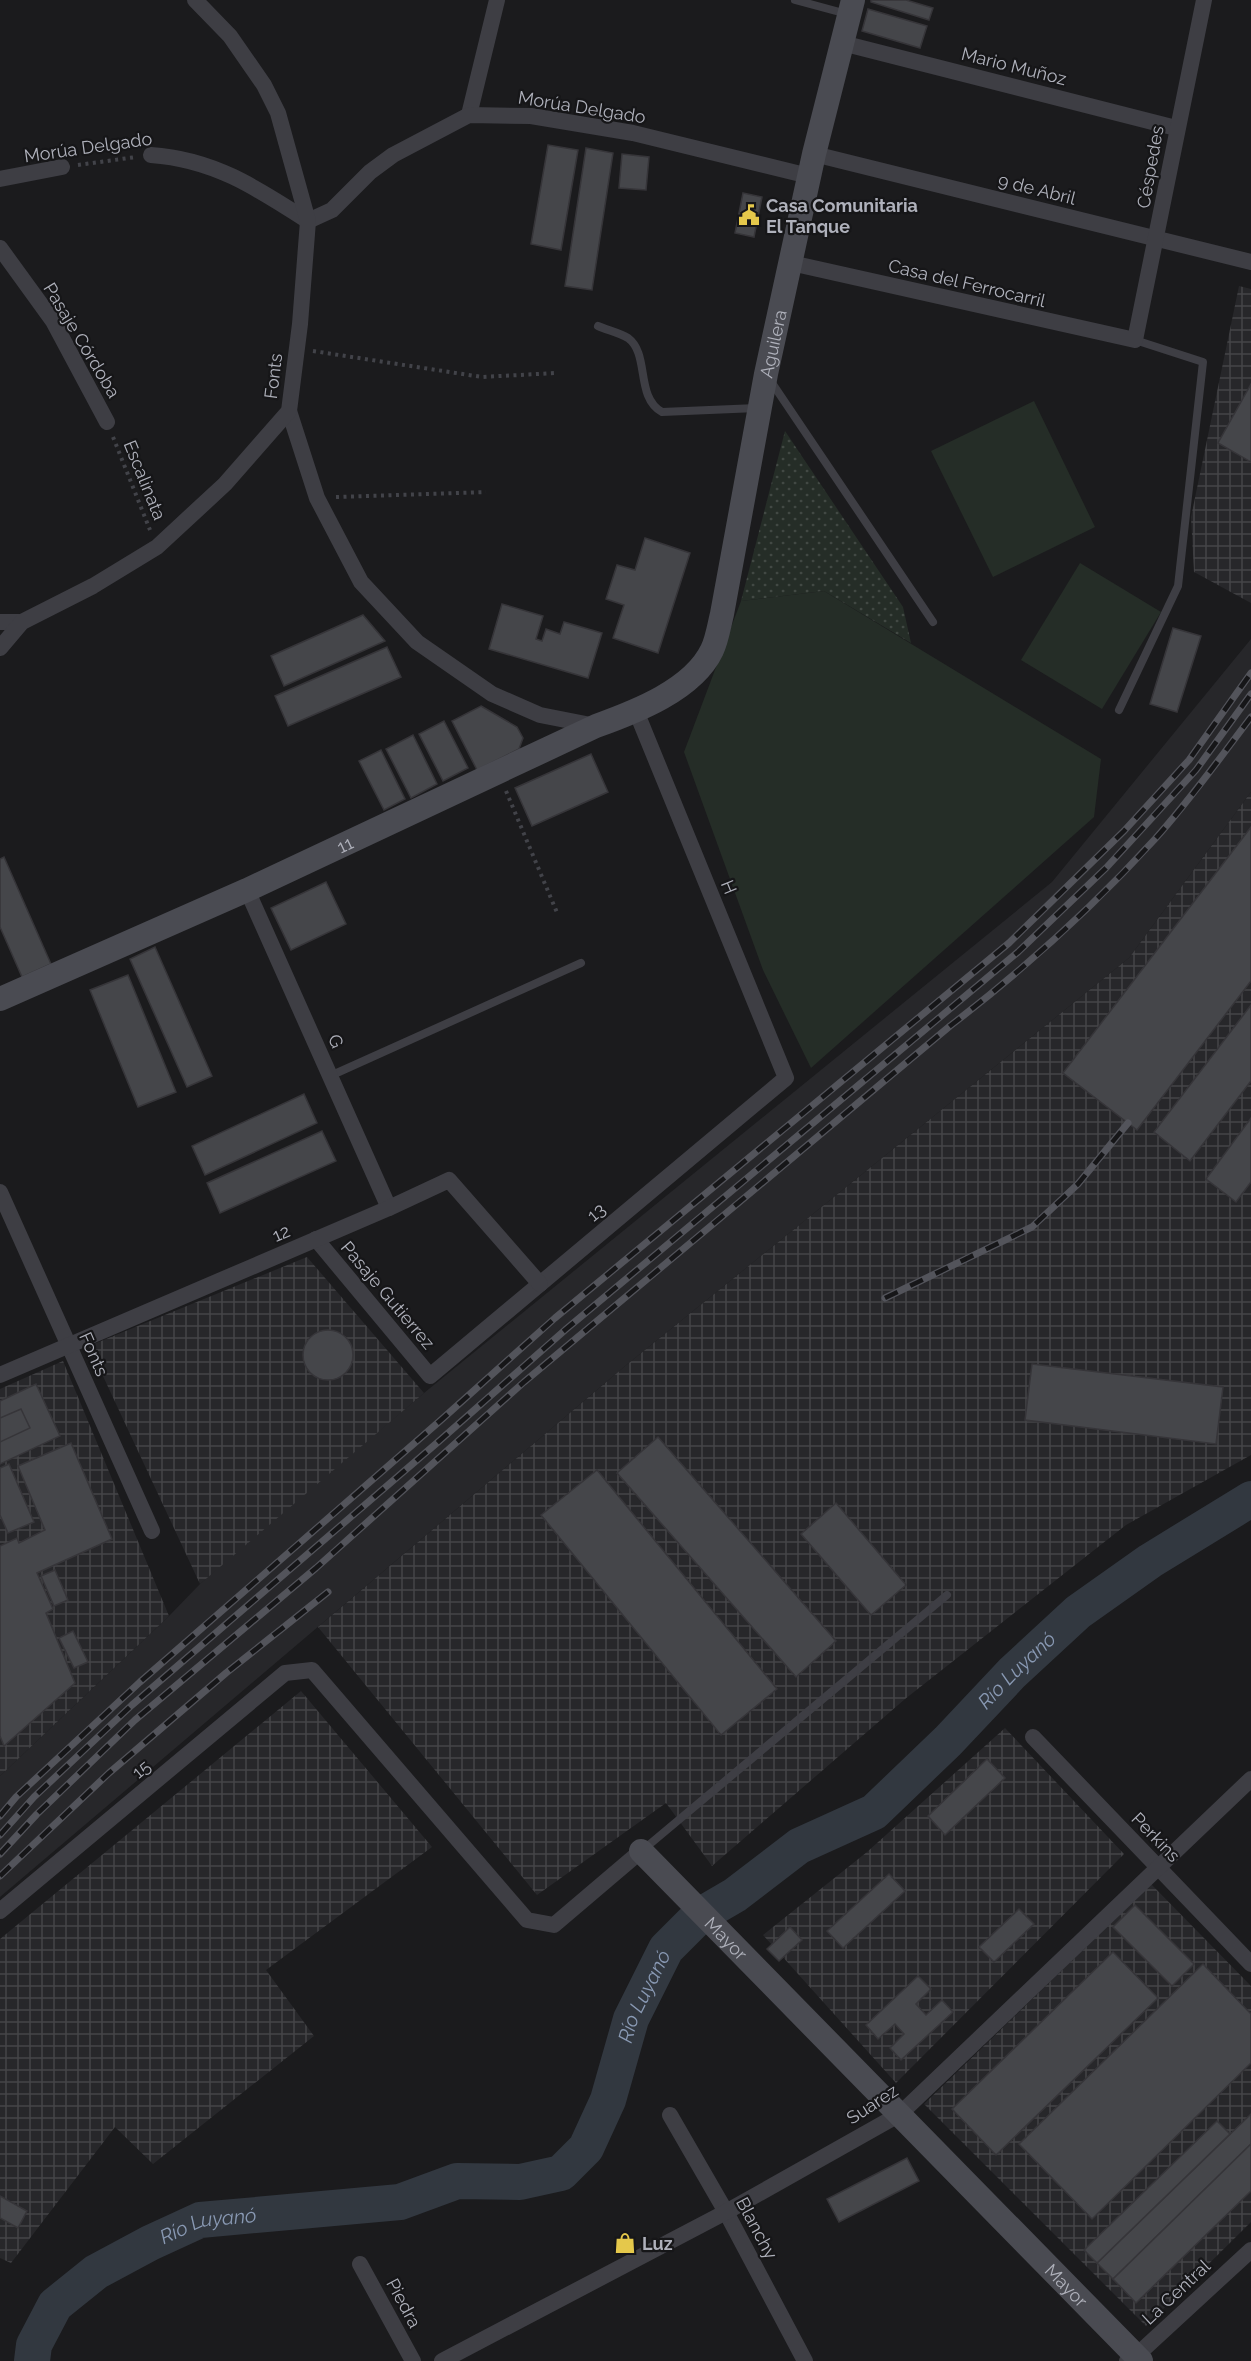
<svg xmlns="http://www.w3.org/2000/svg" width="1251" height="2361" font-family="Raleway,sans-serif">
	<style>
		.built { fill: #27272a }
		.industrial { fill: url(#industrial-grid) }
		.grass { fill: url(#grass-dots) }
		.garden { fill: #252d27 }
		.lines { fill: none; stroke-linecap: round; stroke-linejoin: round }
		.river { stroke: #323840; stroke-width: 36 }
		.building { fill: #45464a; stroke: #363539; stroke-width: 1.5 }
		.path { stroke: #424349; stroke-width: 4; stroke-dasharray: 3 4.5; stroke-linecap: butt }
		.lane { stroke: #3e3e44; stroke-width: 8 }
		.street { stroke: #3e3e44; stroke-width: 16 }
		.secondary { stroke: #4a4b52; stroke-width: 24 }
		.rail-casing { stroke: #53545b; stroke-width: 7 }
		.rail { stroke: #161618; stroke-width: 4.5; stroke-dasharray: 14; stroke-linecap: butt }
		.labels { text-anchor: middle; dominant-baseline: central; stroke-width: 4.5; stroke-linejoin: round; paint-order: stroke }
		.street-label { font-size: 18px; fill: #afb1bb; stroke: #161618 }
		.poi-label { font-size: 18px; font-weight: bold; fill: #afb1bb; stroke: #161618; text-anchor: start }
		.water-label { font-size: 20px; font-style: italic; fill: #8999b3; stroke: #161618 }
	</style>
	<defs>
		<pattern id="industrial-grid" width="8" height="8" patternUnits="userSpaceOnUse" patternTransform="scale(1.5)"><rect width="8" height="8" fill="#27272a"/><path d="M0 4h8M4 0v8" fill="none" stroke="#444447"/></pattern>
		<pattern id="grass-dots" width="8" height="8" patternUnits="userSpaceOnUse" patternTransform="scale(1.5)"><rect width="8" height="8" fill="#252d27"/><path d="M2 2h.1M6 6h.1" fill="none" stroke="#424944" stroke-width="1.8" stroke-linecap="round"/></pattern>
	</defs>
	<rect width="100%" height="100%" fill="#1b1b1d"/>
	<polygon class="built" points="1251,639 1251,792 1129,958 624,1367 0,1897 0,1776 169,1616 200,1584 249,1540 424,1393 1052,882"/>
	<g class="industrial">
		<polygon points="1239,286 1251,289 1251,603 1194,572 1191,517"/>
		<polygon points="1251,792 1251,1455 1126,1525 905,1699 712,1866 666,1803 537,1895 318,1627 624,1367 1129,958"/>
		<polygon points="307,1257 424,1393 200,1584 89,1346"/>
		<polygon points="63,1361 169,1616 0,1776 0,1389"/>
		<polygon points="301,1691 432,1847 266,1970 314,2036 153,2164 115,2127 11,2263 0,2258 0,1939"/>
		<polygon points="1005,1728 1124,1854 896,2083 763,1935 867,1852"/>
		<polygon points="1151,1884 1251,1986 1251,2222 1146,2326 924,2104"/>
	</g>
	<polygon class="grass" points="785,431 903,607 911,643 824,591 741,601"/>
	<g class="garden">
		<polygon points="1034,401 1095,527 993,577 931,451"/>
		<polygon points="1080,563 1161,612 1102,709 1021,660"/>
		<polygon points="824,591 1101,759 1094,817 811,1068 763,970 684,752 741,601"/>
	</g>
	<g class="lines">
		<path class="river" id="s1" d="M32,2361L34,2345L55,2305L96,2272L150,2243L200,2220L400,2202L457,2181L520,2182L561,2173L586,2148L608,2100L631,2019L666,1949L699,1916L735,1895L799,1846L874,1812L948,1741L1012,1673L1078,1612L1150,1561L1251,1499"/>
	</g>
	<g class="building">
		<polygon points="871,0 906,0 933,8 929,20 871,2"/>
		<polygon points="868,9 927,26 920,48 862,31"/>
		<polygon points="548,145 578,150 561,250 531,244"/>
		<polygon points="586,148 613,153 592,290 565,286"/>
		<polygon points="622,154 649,157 646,190 619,188"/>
		<polygon points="743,193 762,197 754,237 735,233"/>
		<polygon points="1251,384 1251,462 1218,443"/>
		<polygon points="645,538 690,553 658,653 613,638 624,605 606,599 617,565 635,570"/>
		<polygon points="502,604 543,616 536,639 542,641 546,629 560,634 564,622 602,633 588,678 489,649"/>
		<polygon points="363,615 385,641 284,686 271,656"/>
		<polygon points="1173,628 1201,636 1177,712 1150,704"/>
		<polygon points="387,647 401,677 288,726 275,696"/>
		<polygon points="481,706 517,727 523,738 519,749 477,770 452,721"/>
		<polygon points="444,721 468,768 443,781 419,734"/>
		<polygon points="413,735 437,784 411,798 386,749"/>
		<polygon points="381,750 405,799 384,810 359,761"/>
		<polygon points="591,754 608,792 532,826 515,788"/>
		<polygon points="1251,827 1251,981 1137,1130 1063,1073"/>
		<polygon points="4,857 51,964 22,977 0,927 0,859"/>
		<polygon points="326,882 346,924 291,950 271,908"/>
		<polygon points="155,947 212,1076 187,1087 130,959"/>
		<polygon points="128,975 176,1092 138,1107 90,990"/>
		<polygon points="1251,1005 1251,1081 1190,1161 1154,1132"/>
		<polygon points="304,1094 317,1123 205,1175 192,1146"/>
		<polygon points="1251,1118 1251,1182 1236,1202 1206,1179"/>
		<polygon points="322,1131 336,1161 220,1213 207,1183"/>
		<circle cx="328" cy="1355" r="25"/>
		<polygon points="1032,1364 1223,1387 1216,1444 1025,1420"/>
		<polygon points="36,1384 60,1436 0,1464 0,1401"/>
		<polygon points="21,1409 30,1428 0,1442 0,1418"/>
		<polygon points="658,1437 836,1641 796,1677 617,1473"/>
		<polygon points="71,1443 112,1539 37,1573 53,1609 46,1613 75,1683 4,1746 0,1736 0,1546 17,1538 19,1543 45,1530 18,1466"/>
		<polygon points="9,1464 34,1522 8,1533 0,1515 0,1468"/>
		<polygon points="597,1470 777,1689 721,1735 541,1515"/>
		<polygon points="836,1503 906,1585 871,1615 801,1534"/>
		<polygon points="55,1570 68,1600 54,1606 41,1576"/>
		<polygon points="73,1631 88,1662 74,1668 59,1638"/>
		<polygon points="987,1759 1005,1778 945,1835 928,1816"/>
		<polygon points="889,1874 905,1891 843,1948 827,1931"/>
		<polygon points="1135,1905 1194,1964 1172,1986 1113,1927"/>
		<polygon points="1019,1909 1034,1924 994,1962 979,1947"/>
		<polygon points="790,1927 802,1940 779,1961 767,1949"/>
		<polygon points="1113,1952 1158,1998 996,2155 952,2109"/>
		<polygon points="1203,1964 1251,2014 1251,2063 1092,2219 1019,2144"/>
		<polygon points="918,1976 931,1989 916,2004 926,2015 942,2000 953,2012 901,2060 890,2048 904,2034 895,2024 878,2039 866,2025"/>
		<polygon points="1251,2114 1251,2144 1113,2279 1097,2263"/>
		<polygon points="1217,2121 1230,2134 1097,2263 1084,2250"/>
		<polygon points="1251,2144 1251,2191 1136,2303 1113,2279"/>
		<polygon points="907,2158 919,2181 839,2222 827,2199"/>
		<polygon points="0,2196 27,2211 18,2228 0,2218"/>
	</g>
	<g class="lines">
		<g class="path">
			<polyline points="78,165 136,157"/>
			<polyline points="313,351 482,377 556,373"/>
			<polyline points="113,437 150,530"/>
			<polyline points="336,497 486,492"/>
			<polyline points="506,791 558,915"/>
		</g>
		<g class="lane">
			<polyline points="795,0 847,14"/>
			<path d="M598,326C607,330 620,333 628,338C650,354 635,397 662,412L757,408"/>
			<polyline points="770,380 933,622"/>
			<polyline points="1119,710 1178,586 1203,362 1135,340"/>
			<polyline points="330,1076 581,963"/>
			<polyline points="644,1849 947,1595"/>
		</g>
		<g class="street">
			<polyline points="842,43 1176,128"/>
			<polyline points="469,115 497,0"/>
			<polyline points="814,154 1251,262"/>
			<path d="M151,155C213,159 257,188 308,221L332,210L370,172L393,155L469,115L531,116L633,133L809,176"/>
			<polyline points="0,179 62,167"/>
			<polyline points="0,248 53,321 107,422"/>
			<polyline points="791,263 1135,340 1204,0"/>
			<polyline points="289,411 317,498 361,582 417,642 492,694 540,715 596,726"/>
			<polyline points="0,622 22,622"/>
			<polyline points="0,648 22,622 93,586 157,547 225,484 289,411 300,324 308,221 278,113 264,85 230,36 195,0"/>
			<polyline points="247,890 389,1208"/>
			<polyline points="0,1192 152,1531"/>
			<polyline points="316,1239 430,1376 786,1078 636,711"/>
			<polyline points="0,1375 389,1208 449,1180 540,1284"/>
			<polyline points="1033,1737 1251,1964"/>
			<polyline points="0,1911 285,1673 312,1670 527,1920 554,1925 641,1851"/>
			<polyline points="670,2115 726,2212 805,2361"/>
			<polyline points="360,2264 413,2361"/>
			<polyline points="442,2361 726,2212 900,2114 1251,1779"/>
			<polyline points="1127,2361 1136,2356 1251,2250"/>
		</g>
		<g class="secondary">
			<path id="s2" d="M0,999L247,890L596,726C635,712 693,690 712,650C717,640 719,626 722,614L766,374L814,154L853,0"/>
			<path id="s3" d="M641,1851L1141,2361"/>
		</g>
		<defs>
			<g id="rail">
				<polyline points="885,1298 1032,1227 1078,1184 1128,1123"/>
				<polyline points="0,1816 16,1797 140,1682 441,1420 555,1318 1009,943 1124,831 1189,760 1251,673"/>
				<polyline points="0,1835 34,1797 132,1705 438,1442 565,1330 1018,952 1106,868 1196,770 1251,694"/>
				<path d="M0,1854L37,1814L135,1720L316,1568L524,1382L950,1026C1023,970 1093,907 1155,839C1190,800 1220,758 1251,717"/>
				<polyline points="0,1876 109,1773 226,1673 328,1592"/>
			</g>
		</defs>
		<use href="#rail" class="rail-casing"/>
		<use href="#rail" class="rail"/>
	</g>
	<defs>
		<symbol id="civic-bare" viewBox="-9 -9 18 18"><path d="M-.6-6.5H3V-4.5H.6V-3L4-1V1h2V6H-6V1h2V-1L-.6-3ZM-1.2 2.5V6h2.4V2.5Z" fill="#e5c84b" stroke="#161618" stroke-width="2.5" paint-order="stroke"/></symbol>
		<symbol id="shop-bare" viewBox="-9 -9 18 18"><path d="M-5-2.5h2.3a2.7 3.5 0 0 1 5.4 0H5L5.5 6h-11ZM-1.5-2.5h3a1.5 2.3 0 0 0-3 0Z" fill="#e5c84b" stroke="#161618" stroke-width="2.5" paint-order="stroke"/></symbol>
	</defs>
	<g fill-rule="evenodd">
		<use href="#civic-bare" x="734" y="200" width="30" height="30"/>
		<use href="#shop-bare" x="610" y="2228" width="30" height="30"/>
	</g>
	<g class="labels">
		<g class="street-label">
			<text transform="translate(1014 66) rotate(14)">Mario Muñoz</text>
			<text transform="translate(582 107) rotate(9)">Morúa Delgado</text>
			<text transform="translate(88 147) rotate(-8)">Morúa Delgado</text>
			<text transform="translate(1150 167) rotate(-80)">Céspedes</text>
			<text transform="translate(1037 189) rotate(14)">9 de Abril</text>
			<text transform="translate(967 283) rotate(13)">Casa del Ferrocarril</text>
			<text transform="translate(82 340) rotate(59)">Pasaje Córdoba</text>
			<text stroke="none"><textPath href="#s2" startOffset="1110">Aguilera</textPath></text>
			<text transform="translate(273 376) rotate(-83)">Fonts</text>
			<text transform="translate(145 480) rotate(68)">Escalinata</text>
			<text stroke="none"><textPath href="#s2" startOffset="378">11</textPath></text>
			<text transform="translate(729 887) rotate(68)">H</text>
			<text transform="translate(336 1041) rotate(66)">G</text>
			<text transform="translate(596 1212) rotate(-40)">13</text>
			<text transform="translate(281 1233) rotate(-23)">12</text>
			<text transform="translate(388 1295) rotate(50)">Pasaje Gutierrez</text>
			<text transform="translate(94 1354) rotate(66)">Fonts</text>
			<text transform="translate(141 1769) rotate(-40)">15</text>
			<text transform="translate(1156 1837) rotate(46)">Perkins</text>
			<text stroke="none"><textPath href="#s3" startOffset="122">Mayor</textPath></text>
			<text transform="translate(872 2104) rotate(-33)">Suarez</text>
			<text transform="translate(757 2228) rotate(62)">Blanchy</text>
			<text stroke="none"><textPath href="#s3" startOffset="608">Mayor</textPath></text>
			<text transform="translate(1176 2292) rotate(-43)">La Central</text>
			<text transform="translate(404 2303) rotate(62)">Piedra</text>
		</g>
		<g class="poi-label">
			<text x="766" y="205">Casa Comunitaria<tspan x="766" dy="21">El Tanque</tspan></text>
			<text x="642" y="2243">Luz</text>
		</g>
		<g class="water-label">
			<text stroke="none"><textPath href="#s1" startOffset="1300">Río Luyanó</textPath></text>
			<text stroke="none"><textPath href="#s1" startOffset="795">Río Luyanó</textPath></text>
			<text stroke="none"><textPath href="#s1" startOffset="237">Río Luyanó</textPath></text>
		</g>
	</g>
</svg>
